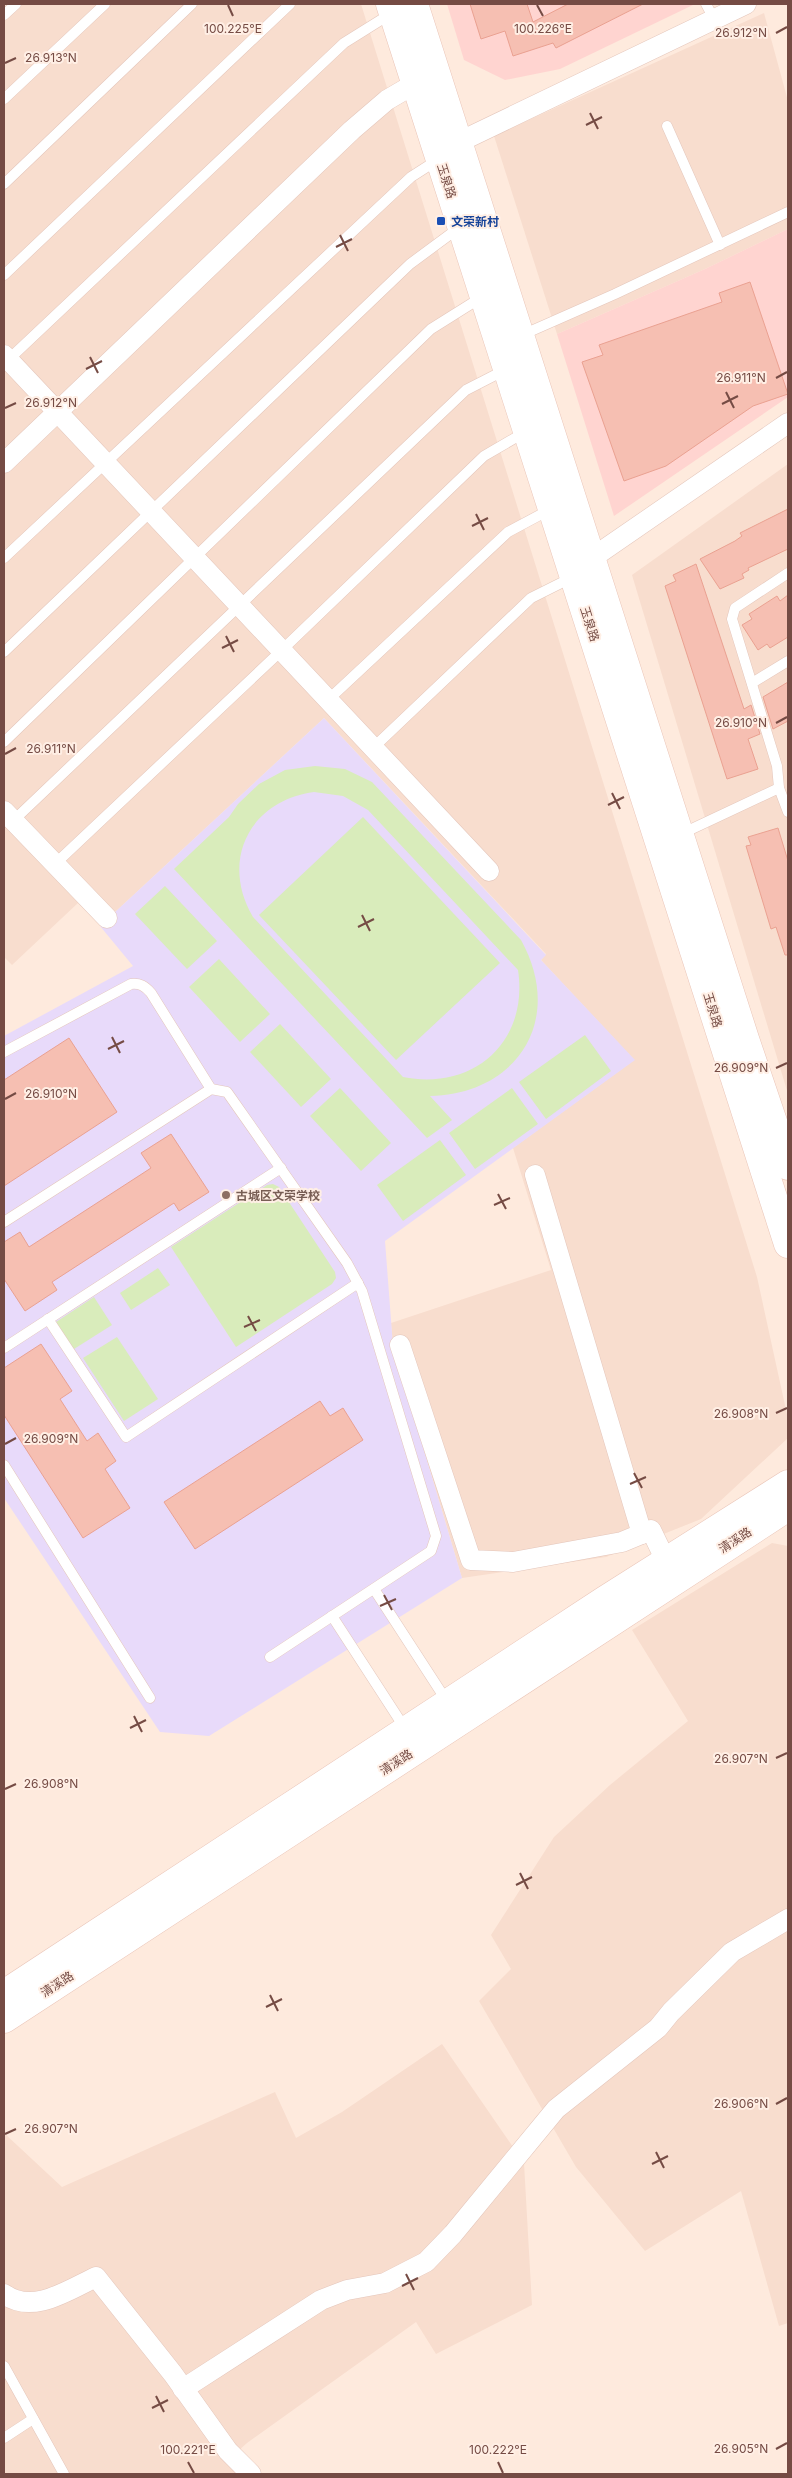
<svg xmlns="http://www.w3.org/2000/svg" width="792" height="2478" font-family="Inter,'Noto Sans SC',sans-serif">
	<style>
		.residential { fill: #f8ddce }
		.commercial { fill: #ffd4d0 }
		.education { fill: #e8dafa }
		.green { fill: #d9ecbb; fill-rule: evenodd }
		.building { fill: #f6bfb2; stroke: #eaa191 }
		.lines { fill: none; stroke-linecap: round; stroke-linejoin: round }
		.lane-casing { stroke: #e4c6bb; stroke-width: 11 }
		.street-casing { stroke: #e4c6bb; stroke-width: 21 }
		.secondary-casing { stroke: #eac5b8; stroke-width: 29 }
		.lane { stroke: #fff; stroke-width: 10 }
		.street { stroke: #fff; stroke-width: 20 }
		.secondary { stroke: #fff; stroke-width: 28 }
		.ticks { fill: none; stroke: #754b44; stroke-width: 2 }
		.transit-dot { fill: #1a4fb4; stroke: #ffefe5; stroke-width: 2 }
		.education-dot { fill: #8d6e63; stroke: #ffefe5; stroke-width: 2 }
		.labels { text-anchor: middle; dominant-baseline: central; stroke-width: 4; stroke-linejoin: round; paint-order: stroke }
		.street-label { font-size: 12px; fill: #754b44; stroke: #ffefe5 }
		.transit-label { font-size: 12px; font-weight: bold; fill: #164399; stroke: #ffefe5; text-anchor: start }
		.education-label { font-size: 12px; font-weight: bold; fill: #785e54; stroke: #ffefe5; text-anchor: start }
		.ticks-label { font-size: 12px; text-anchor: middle; fill: #754b44; stroke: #ffefe5; stroke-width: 4; stroke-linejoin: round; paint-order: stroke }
	</style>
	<rect width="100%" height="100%" fill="#feeadd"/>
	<g class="residential">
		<polygon points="4,4 361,4 757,1277 788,1419 788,1438 701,1519 606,1557 462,1578 393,1346 391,1323 551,1270 513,1148 634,1060 541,960 546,954 324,718 100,926 78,903 12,965 4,957"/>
		<polygon points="764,13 788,101 788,229 705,269 557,334 494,136"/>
		<polygon points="788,464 788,1094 632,575"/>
		<polygon points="772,1543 788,1546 788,2323 779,2326 741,2191 645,2251 576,2167 479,2001 511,1969 491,1935 554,1837 610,1785 688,1721 632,1630"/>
		<polygon points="442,2044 524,2163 532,2305 436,2354 416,2322 247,2443 227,2461 236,2474 4,2474 4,2133 62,2187 275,2092 296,2138 342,2112"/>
	</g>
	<g class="commercial">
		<polygon points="447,4 695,4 560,69 505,80 464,60"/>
		<polygon points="788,229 788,397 614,516 557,334 705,269"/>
	</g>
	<polygon class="education" points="324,718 546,955 541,960 635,1060 385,1241 393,1346 462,1578 209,1736 160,1732 4,1498 4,1036 133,966 100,926"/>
	<g class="green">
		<path d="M315,766L345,769L372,782L521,940C565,1019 518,1094 430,1096L452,1120L427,1138L174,869L229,817L238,804L259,784L285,770ZM314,792L343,796L368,810L518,970C529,1042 473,1091 403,1077L253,917C220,861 249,801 314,792Z"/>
		<polygon points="363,817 500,963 396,1060 259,915"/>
		<polygon points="165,886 217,941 187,969 135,914"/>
		<polygon points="219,959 270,1014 240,1042 189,987"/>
		<polygon points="280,1024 331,1079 301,1107 250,1052"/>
		<polygon points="585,1035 611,1071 546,1119 519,1082"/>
		<polygon points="340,1088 391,1143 361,1171 310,1116"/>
		<polygon points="512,1088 538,1124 475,1169 449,1133"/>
		<polygon points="440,1140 466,1175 403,1221 377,1185"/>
		<polygon points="273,1184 279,1187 335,1272 336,1278 332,1284 236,1347 171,1247 267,1185"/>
		<polygon points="158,1268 170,1285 131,1310 120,1293"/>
		<polygon points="94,1297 112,1325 74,1349 56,1322"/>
		<polygon points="117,1337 158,1399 124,1421 83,1358"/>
	</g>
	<g class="building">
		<polygon points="470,4 527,4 533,22 568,4 643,4 556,48 553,43 513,56 505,31 481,39"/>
		<polygon points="750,282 788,394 753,406 666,466 624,481 582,362 603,355 599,345 722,302 719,293"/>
		<polygon points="788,509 788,549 748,568 749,570 742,574 744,578 720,589 700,559 735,541 742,536 740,533"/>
		<polygon points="696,564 744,709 751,705 760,734 748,739 758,769 727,779 665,586 676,581 673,575"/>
		<polygon points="788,595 788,637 770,648 767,644 758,650 742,625 752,619 749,614 777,596 780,601"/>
		<polygon points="788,682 788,721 773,729 763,697"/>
		<polygon points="778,828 788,861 788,955 785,955 776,927 771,929 746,846 751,845 748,837"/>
		<polygon points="69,1038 117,1112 4,1186 4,1080"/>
		<polygon points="171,1134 209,1192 179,1211 174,1203 52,1282 57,1290 25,1311 4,1279 4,1242 20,1232 29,1247 151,1168 141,1153"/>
		<polygon points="41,1344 72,1391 60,1399 87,1441 98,1433 116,1461 105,1469 130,1508 83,1538 4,1415 4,1368"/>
		<polygon points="320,1401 330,1416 343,1408 363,1440 195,1549 164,1502"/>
	</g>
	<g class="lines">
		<defs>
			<g id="lane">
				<polyline points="706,4 714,19"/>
				<polyline points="4,15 16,4"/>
				<polyline points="4,99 105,4"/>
				<polyline points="667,126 720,245"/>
				<polyline points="4,184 192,4"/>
				<polyline points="4,275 290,4"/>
				<polyline points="522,335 615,294 788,212"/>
				<polyline points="6,362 344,43 392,13"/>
				<polyline points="4,558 411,177 439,159"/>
				<polyline points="788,573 735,608 732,619 777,766 779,788 788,812"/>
				<polyline points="4,652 410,264 460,227"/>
				<polyline points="752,683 788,661"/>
				<polyline points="328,700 508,532 551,509"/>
				<polyline points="4,742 431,329 482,297"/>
				<polyline points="373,748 531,598 573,577"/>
				<polyline points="13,821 466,390 505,370"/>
				<polyline points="681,834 779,788"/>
				<polyline points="55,864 282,650 484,456 527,431"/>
				<path d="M4,1052L131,984C140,983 145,986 151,993L211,1089"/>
				<polyline points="4,1222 211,1089 227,1092 347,1263 362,1291 436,1536 431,1551 270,1657"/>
				<polyline points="48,1319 126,1437 358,1283"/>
				<polyline points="4,1348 281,1168"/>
				<polyline points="4,1465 150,1698"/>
				<polyline points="374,1589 448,1703"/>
				<polyline points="332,1616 406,1730"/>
				<polyline points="4,2366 64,2474"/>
				<polyline points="4,2438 33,2419"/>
			</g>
			<g id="street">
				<polyline points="459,142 746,4"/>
				<polyline points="4,355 489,871"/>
				<polyline points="4,463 352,130 387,100 416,83"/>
				<polyline points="592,558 788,423"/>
				<polyline points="4,811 107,918"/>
				<polyline points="535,1175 642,1534"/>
				<polyline points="400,1345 471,1560 513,1562 622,1542 651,1530 666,1561"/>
				<path d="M4,2294C33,2315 68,2290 96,2277L173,2374L228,2451L251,2474"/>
				<polyline points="183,2389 321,2300 347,2290 385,2283 426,2262 453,2234 556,2109 658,2028 671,2012 732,1952 788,1919"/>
			</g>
			<g id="secondary">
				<polyline points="390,4 788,1244"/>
				<polyline points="414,4 745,1039 788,1166"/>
				<polyline points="4,1994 605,1600 788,1484"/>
				<polyline points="4,2019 788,1507"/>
			</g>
		</defs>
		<use href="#lane" class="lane-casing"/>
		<use href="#street" class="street-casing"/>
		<use href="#secondary" class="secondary-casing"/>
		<use href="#lane" class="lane"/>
		<use href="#street" class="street"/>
		<use href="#secondary" class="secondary"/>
	</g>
	<path class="ticks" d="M228,5L233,16M537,5L543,16M776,33L787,27M5,63L16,58M590,113L598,129M586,125L602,117M340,235L348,251M336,247L352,239M90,357L98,373M86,369L102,361M776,378L787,372M726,392L734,408M722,404L738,396M5,408L16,403M476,514L484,530M472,526L488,518M226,636L234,652M222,648L238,640M776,723L787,717M5,754L16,748M612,793L620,809M608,805L624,797M362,915L370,931M358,927L374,919M112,1037L120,1053M108,1049L124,1041M776,1068L787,1063M5,1099L16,1093M498,1194L506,1209M494,1205L510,1198M248,1316L256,1331M244,1327L260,1320M776,1413L787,1408M5,1444L16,1438M634,1473L642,1488M630,1484L646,1477M384,1595L392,1610M380,1606L396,1599M134,1716L142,1732M130,1728L146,1720M776,1758L787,1753M5,1789L16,1784M520,1873L528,1889M516,1885L532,1877M270,1995L278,2011M266,2007L282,1999M776,2104L787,2098M5,2134L16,2129M656,2152L664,2168M652,2164L668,2156M406,2274L414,2290M402,2286L418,2278M156,2396L164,2412M152,2408L168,2400M776,2449L787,2443M188,2462L194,2473M498,2462L503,2473"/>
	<rect class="transit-dot" x="436" y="216" width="10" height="10" rx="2.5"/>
	<circle class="education-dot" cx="226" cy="1195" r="5"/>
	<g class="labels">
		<g class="street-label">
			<text transform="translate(447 181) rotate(72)">玉泉路</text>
			<text transform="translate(590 624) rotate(72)">玉泉路</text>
			<text transform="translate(713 1010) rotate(73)">玉泉路</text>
			<text transform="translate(735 1540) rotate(-33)">清溪路</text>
			<text transform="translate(396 1762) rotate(-33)">清溪路</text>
			<text transform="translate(57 1984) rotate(-33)">清溪路</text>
		</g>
		<g class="transit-label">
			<text x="451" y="221">文荣新村</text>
		</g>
		<g class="education-label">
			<text x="236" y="1195">古城区文荣学校</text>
		</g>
	</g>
	<g class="ticks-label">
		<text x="233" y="33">100.225°E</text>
		<text x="543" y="33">100.226°E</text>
		<text x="741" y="37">26.912°N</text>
		<text x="51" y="62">26.913°N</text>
		<text x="741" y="382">26.911°N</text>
		<text x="51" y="407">26.912°N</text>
		<text x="741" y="727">26.910°N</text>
		<text x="51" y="753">26.911°N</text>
		<text x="741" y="1072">26.909°N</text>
		<text x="51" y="1098">26.910°N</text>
		<text x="741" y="1418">26.908°N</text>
		<text x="51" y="1443">26.909°N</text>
		<text x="741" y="1763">26.907°N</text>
		<text x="51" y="1788">26.908°N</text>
		<text x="741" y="2108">26.906°N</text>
		<text x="51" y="2133">26.907°N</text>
		<text x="741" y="2453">26.905°N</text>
		<text x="188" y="2454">100.221°E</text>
		<text x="498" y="2454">100.222°E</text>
	</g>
	<rect width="792" height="2478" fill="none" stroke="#754b44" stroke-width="10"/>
</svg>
